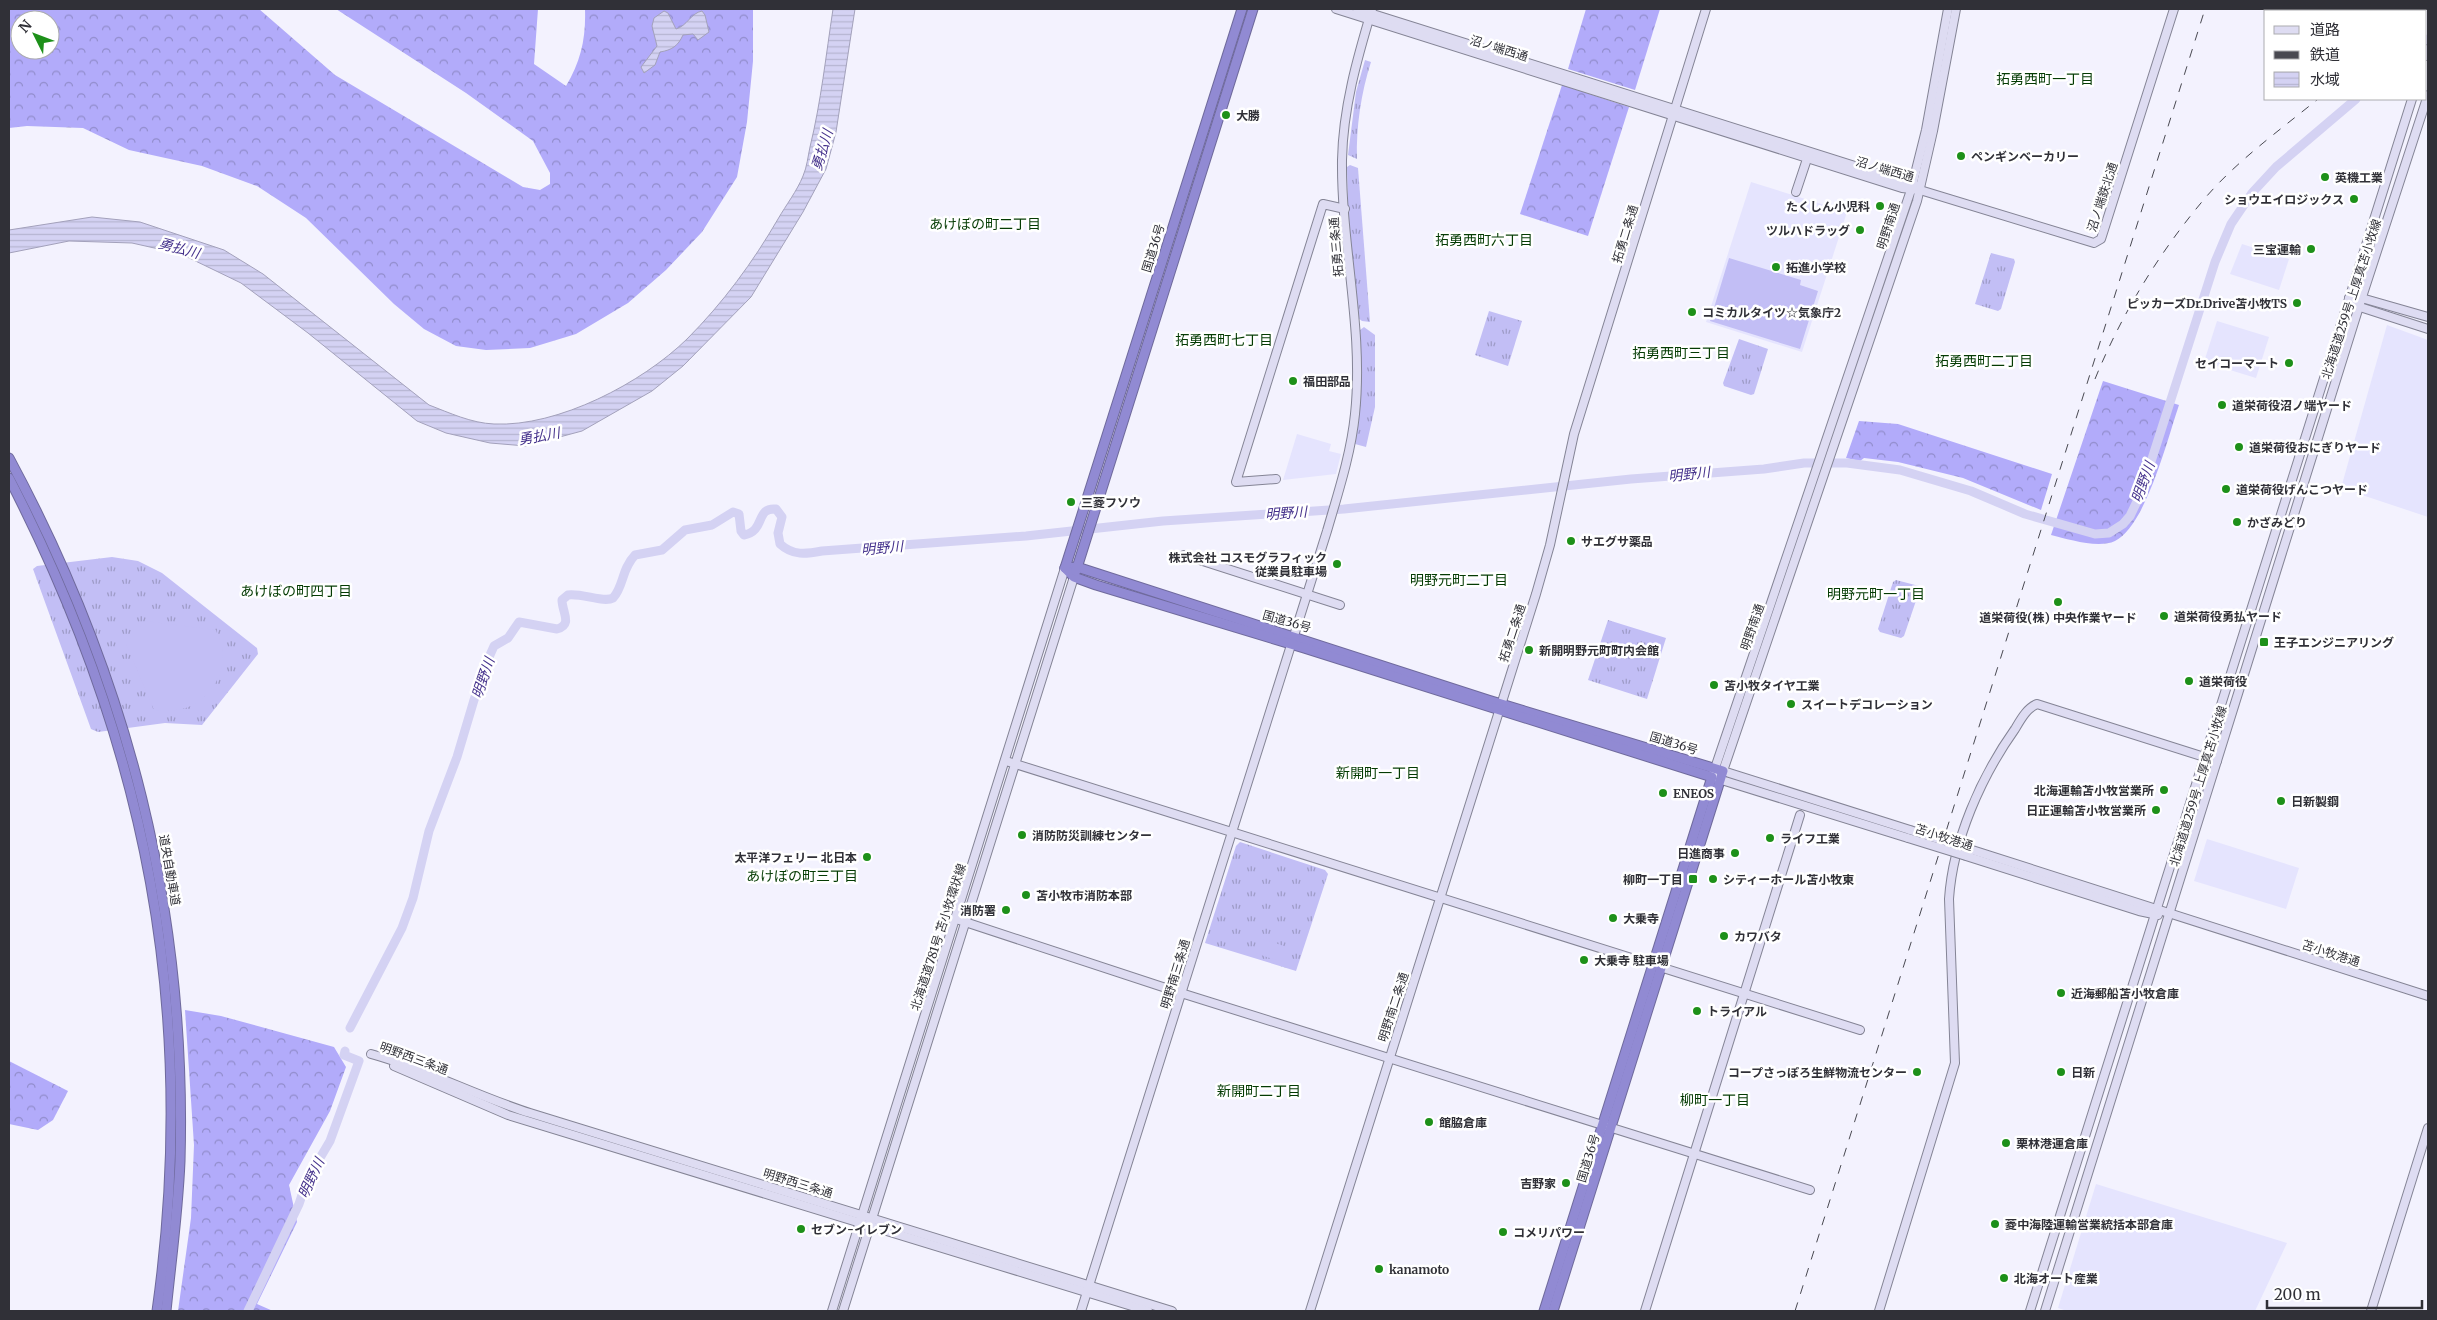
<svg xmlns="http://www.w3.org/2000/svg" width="2437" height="1320" font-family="Merriweather,'Noto Sans JP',serif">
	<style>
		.built { fill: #e5e4fe }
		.grass { fill: url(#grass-tufts) }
		.forest { fill: url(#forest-crowns); fill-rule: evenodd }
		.pitch { fill: #c2bef5 }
		.water { fill: url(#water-rules); stroke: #a3a1bb }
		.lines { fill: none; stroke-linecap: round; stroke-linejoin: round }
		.river { stroke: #d4d2f3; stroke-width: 9 }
		.secondary-casing { stroke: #848495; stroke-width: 10 }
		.highway-casing { stroke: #6f6a9c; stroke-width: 11 }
		.secondary { stroke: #dedcf2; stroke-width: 8 }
		.highway { stroke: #918ad3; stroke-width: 9 }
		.rail { stroke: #494951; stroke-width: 1; stroke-dasharray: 9 9; stroke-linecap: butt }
		.secondary-bridge-casing { stroke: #848495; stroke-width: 10; stroke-linecap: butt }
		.secondary-bridge { stroke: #dedcf2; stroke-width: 8 }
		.poi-dot { fill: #1d9019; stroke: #fff; stroke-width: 2 }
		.labels { text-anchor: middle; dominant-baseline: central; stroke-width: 5; stroke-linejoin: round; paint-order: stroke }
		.street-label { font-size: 12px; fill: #303037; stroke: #fff }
		.poi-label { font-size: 12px; font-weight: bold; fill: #303037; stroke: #fff; text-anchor: start }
		.neighbourhood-label { font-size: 14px; fill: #043b03; stroke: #fff }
		.water-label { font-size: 14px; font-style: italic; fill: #45328c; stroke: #fff }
	</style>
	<defs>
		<pattern id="grass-tufts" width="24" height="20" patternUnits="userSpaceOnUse" patternTransform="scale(1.25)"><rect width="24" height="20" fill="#c2bef5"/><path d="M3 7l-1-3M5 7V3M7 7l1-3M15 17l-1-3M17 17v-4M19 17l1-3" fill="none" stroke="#9e9bc7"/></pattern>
		<pattern id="forest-crowns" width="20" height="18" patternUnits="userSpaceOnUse" patternTransform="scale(1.25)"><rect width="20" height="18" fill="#b2abfa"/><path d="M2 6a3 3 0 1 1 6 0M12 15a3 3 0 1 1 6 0" fill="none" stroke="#918ccb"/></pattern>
		<pattern id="water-rules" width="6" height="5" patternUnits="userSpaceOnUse" patternTransform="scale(1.25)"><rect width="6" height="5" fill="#d4d2f3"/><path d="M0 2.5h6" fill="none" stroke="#b6b5d1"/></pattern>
	</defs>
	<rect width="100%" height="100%" fill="#f3f2fe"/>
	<g class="built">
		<polygon points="1751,182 1847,212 1802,352 1706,322"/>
		<polygon points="2242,244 2289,259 2279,290 2230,274"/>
		<polygon points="2217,321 2269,337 2256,378 2204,362"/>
		<polygon points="2387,325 2428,340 2428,517 2341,488"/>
		<polygon points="1297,434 1331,444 1329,451 1341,454 1336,474 1283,480"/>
		<polygon points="2207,839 2299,868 2286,909 2194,881"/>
		<polygon points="2096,1184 2287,1243 2255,1311 2067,1311 2058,1308"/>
	</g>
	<g class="grass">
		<path d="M1365,60L1371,62C1361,93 1356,127 1357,159L1348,155L1356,92Z"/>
		<polygon points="1350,165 1358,168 1370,322 1362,321 1358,318 1348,215 1347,167"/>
		<polygon points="1991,253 2014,259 2015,262 2001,309 1998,311 1975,304"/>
		<polygon points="1489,311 1522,321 1508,366 1475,355"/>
		<polygon points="1364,327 1375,335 1375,407 1366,447 1355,444 1360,405 1360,330"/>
		<polygon points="1739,339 1768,349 1754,394 1751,395 1724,386 1723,383"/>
		<polygon points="112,557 138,561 162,573 257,648 258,654 202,725 165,723 98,732 91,729 33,569 37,566"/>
		<polygon points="1896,580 1919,586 1920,589 1904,636 1901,638 1880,632 1878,629 1893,582"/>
		<polygon points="1608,620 1666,638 1647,699 1588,680"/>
		<polygon points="1240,842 1325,870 1328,874 1296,971 1205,943 1236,846"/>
	</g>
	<g class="forest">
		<path d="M9,9H259L335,75L523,187L540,190L550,184V173L533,141L466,93L336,9H538L534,64L566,86C581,61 586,38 585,9H753V61L747,122L737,177L702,232L666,270L628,303L576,334L530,348L486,350L456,346L424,329L394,304L306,218L257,186L202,166L129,150L83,128L27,126L9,128ZM20,20H50V50H20Z"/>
		<polygon points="1586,9 1660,9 1635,90 1568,69"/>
		<polygon points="1562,85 1629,107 1588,236 1520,214"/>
		<path d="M2103,381L2179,405C2168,437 2146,526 2115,541C2098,549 2068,539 2051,535Z"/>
		<polygon points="1859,421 1898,424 2052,474 2041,510 1963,478 1898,462 1864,458 1860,461 1846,458"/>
		<polygon points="185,1010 221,1016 334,1047 346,1067 330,1111 289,1185 297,1222 257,1304 273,1311 178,1311 191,1218 194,1145"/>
		<polygon points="9,1061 68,1091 53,1120 38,1130 9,1124"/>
	</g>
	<g class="pitch">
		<polygon points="1729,258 1801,280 1800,285 1818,291 1800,349 1710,321"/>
		<path d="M145,621L216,630C218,637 223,645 223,653C224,678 207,703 182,709C173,711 163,710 154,710L126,644Z"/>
		<polygon points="1260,938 1287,947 1282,962 1255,953"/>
	</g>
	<g class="water">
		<path d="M833,9H855L836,132L826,169L803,212L751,297L683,366L652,391L582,431L526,446L490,443L446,433L417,421L308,333L241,283L181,254L132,243L69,241L9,253V230L92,217L140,222L224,250L263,274L429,405C450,413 471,423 494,424C558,427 642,383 687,339C723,303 753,262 778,219C786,205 797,191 803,176C807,167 808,156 810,147C821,102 826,55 833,9Z"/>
		<path d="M664,11L668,13L676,29C687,26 691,13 702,11L705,15L709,32L698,40L693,34L683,35C678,46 672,50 660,52L655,65L644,73L641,67L657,46L652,26L654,18Z"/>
	</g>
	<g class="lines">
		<g class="river">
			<polyline points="2426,41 2428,39"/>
			<path d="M350,1028L402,928L413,898L429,831L457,757L474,700L490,655L494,646L508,638L519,622L557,629C573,625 562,612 562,600L568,595C582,593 604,603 613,598C624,586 621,570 635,555L662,550L685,530L712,525L733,512L739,514L741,531L744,535C766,531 755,507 776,509L782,517L778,533L780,544C793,556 806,554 822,551L1026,536L1163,521L1344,509L1631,479L1764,469L1804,463H1847L1900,470L1971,491L2025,514L2095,534L2109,533L2123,524L2130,516L2141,493L2215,262L2231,224L2252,193L2276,167L2356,99"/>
			<polyline points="248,1311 299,1204 307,1180 330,1141 359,1061 344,1055 345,1051"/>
		</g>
		<defs>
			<g id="secondary">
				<polyline points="1336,9 1902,188 1920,190 2094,243 2101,239 2174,9"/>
				<polyline points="1357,9 1915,185"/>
				<polyline points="2426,56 2428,49"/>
				<polyline points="1796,192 1809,153"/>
				<polyline points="2358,297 2428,317"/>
				<polyline points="2349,298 2360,307 2428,329"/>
				<polyline points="1276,479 1236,482 1323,204 1345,209"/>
				<polyline points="1184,555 1340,605"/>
				<polyline points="1006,761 1860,1030"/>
				<polyline points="1910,830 1723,771 1917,201 1933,131 1956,9"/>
				<polyline points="1908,838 1712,777 1911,190 1926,130 1948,9"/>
				<polyline points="1969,849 2428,996"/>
				<polyline points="1966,856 2139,911 2158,915"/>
				<polyline points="956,919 1181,993 1810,1190"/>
				<path d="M371,1054C426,1069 476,1096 530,1113C744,1179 958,1245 1172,1311"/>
				<polyline points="394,1066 508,1115 1148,1311"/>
				<polyline points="832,1311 1065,568"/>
				<polyline points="843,1311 1074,577"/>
				<path d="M1081,1311L1327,531C1338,493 1351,454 1355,414C1364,329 1341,245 1342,160C1343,108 1357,59 1372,9"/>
				<polyline points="1310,1311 1536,594 1550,545 1574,434 1706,9"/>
				<polyline points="1645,1311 1800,815"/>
				<path d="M1879,1311L1955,1063L1949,899C1953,840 1981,777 2015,729C2021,719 2027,708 2037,704L2217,761"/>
				<polyline points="2030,1311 2412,99"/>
				<polyline points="2045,1311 2362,297 2428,95"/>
				<polyline points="2371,1311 2428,1128"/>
			</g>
			<g id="highway">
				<path d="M9,458C128,679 187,910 180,1161C178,1211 171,1261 166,1311"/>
				<path d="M9,478C147,745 199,1012 157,1311"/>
				<polyline points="1065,568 1077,567 1488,700 1723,771 1553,1311"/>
				<polyline points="1065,568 1074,577 1096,585 1304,648 1712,777 1544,1311"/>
				<polyline points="1065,568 1242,9"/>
				<polyline points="1076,571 1253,9"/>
			</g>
		</defs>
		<use href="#secondary" class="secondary-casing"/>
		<use href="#highway" class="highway-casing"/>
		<use href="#secondary" class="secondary"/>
		<use href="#highway" class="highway"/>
		<g class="rail">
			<polyline points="2423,11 2426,9"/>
			<path d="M2095,379C2122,313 2160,251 2206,197C2238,160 2280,130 2318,99"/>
			<polyline points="1795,1311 2205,9"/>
		</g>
		<defs>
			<g id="secondary-bridge">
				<polyline points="1910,830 1969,849"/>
				<polyline points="1908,838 1966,856"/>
			</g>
		</defs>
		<use href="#secondary-bridge" class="secondary-bridge-casing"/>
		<use href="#secondary-bridge" class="secondary-bridge"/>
	</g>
	<g class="poi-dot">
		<circle cx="1226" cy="115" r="5"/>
		<circle cx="1961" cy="156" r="5"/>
		<circle cx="2325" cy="177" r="5"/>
		<circle cx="2354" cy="199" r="5"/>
		<circle cx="1880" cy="206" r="5"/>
		<circle cx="1860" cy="230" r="5"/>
		<circle cx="2311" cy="249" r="5"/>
		<circle cx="1776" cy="267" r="5"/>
		<circle cx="2297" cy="303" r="5"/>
		<circle cx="1692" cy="312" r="5"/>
		<circle cx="2289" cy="363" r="5"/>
		<circle cx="1293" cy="381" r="5"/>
		<circle cx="2222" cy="405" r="5"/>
		<circle cx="2239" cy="447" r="5"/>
		<circle cx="2226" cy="489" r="5"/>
		<circle cx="1071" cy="502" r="5"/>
		<circle cx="2237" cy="522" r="5"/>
		<circle cx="1571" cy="541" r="5"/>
		<circle cx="1337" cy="564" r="5"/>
		<circle cx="2058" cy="602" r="5"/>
		<circle cx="2164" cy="616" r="5"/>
		<rect x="2259" y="637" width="10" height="10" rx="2.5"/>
		<circle cx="1529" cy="650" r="5"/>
		<circle cx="2189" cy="681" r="5"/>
		<circle cx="1714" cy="685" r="5"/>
		<circle cx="1791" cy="704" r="5"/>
		<circle cx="2164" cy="790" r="5"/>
		<circle cx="1663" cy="793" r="5"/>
		<circle cx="2281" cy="801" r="5"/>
		<circle cx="2156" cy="810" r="5"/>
		<circle cx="1022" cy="835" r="5"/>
		<circle cx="1770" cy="838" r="5"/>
		<circle cx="1735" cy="853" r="5"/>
		<circle cx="867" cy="857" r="5"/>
		<rect x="1688" y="874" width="10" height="10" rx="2.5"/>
		<circle cx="1713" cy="879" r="5"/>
		<circle cx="1026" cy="895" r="5"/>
		<circle cx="1006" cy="910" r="5"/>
		<circle cx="1613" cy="918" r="5"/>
		<circle cx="1724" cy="936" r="5"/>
		<circle cx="1584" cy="960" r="5"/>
		<circle cx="2061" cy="993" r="5"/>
		<circle cx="1697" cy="1011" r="5"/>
		<circle cx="1917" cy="1072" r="5"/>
		<circle cx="2061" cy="1072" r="5"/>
		<circle cx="1429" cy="1122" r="5"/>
		<circle cx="2006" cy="1143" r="5"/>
		<circle cx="1566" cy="1183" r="5"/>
		<circle cx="1995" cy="1224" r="5"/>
		<circle cx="801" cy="1229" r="5"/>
		<circle cx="1503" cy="1232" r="5"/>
		<circle cx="1379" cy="1269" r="5"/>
		<circle cx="2004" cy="1278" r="5"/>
	</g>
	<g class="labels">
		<g class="street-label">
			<text transform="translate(1499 48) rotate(17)">沼ノ端西通</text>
			<text transform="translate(1885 169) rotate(16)">沼ノ端西通</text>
			<text transform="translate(2102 197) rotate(-72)">沼ノ端鉄北通</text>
			<text transform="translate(1888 226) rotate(-72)">明野南通</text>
			<text transform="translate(1625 234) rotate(-73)">拓勇二条通</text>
			<text transform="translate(1336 247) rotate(-95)">拓勇三条通</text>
			<text transform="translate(1153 248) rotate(-73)">国道36号</text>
			<text transform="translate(2351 299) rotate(-72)">北海道道259号 上厚真苫小牧線</text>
			<text transform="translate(1287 621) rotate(16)">国道36号</text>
			<text transform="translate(1752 627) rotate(-71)">明野南通</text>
			<text transform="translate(1512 633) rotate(-72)">拓勇二条通</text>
			<text transform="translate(1674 743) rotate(17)">国道36号</text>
			<text transform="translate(2198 786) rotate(-73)">北海道道259号 上厚真苫小牧線</text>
			<text transform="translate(1944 837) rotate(18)">苫小牧港通</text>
			<text transform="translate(170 870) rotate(80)">道央自動車道</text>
			<text transform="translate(938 937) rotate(-72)">北海道道781号 苫小牧環状線</text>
			<text transform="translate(2331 953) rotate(18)">苫小牧港通</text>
			<text transform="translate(1175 974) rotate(-73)">明野南三条通</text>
			<text transform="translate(1393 1007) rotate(-72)">明野南二条通</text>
			<text transform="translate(414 1058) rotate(20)">明野西三条通</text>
			<text transform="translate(1588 1158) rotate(-73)">国道36号</text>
			<text transform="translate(798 1183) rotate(17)">明野西三条通</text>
		</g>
		<g class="poi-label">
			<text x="1236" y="115">大勝</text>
			<text x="1971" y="156">ペンギンベーカリー</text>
			<text x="2335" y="177">英機工業</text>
			<text x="2344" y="199" text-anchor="end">ショウエイロジックス</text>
			<text x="1870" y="206" text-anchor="end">たくしん小児科</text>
			<text x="1850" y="230" text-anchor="end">ツルハドラッグ</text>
			<text x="2301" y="249" text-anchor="end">三宝運輸</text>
			<text x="1786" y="267">拓進小学校</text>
			<text x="2287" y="303" text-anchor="end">ピッカーズDr.Drive苫小牧TS</text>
			<text x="1702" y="312">コミカルタイツ☆気象庁2</text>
			<text x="2279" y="363" text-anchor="end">セイコーマート</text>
			<text x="1303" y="381">福田部品</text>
			<text x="2232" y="405">道栄荷役沼ノ端ヤード</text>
			<text x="2249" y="447">道栄荷役おにぎりヤード</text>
			<text x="2236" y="489">道栄荷役げんこつヤード</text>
			<text x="1081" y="502">三菱フソウ</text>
			<text x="2247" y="522">かざみどり</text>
			<text x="1581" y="541">サエグサ薬品</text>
			<text x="1327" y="557" text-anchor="end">株式会社 コスモグラフィック<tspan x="1327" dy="14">従業員駐車場</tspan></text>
			<text x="2174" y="616">道栄荷役勇払ヤード</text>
			<text x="2058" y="617" text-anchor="middle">道栄荷役(株) 中央作業ヤード</text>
			<text x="2274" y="642">王子エンジニアリング</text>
			<text x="1539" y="650">新開明野元町町内会館</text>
			<text x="2199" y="681">道栄荷役</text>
			<text x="1724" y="685">苫小牧タイヤ工業</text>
			<text x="1801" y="704">スイートデコレーション</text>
			<text x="2154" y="790" text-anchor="end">北海運輸苫小牧営業所</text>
			<text x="1673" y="793">ENEOS</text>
			<text x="2291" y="801">日新製鋼</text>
			<text x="2146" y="810" text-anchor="end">日正運輸苫小牧営業所</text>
			<text x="1032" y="835">消防防災訓練センター</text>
			<text x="1780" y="838">ライフ工業</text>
			<text x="1725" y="853" text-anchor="end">日進商事</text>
			<text x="857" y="857" text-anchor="end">太平洋フェリー 北日本</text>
			<text x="1683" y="879" text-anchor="end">柳町一丁目</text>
			<text x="1723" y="879">シティーホール苫小牧東</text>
			<text x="1036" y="895">苫小牧市消防本部</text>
			<text x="996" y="910" text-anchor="end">消防署</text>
			<text x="1623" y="918">大乗寺</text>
			<text x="1734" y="936">カワバタ</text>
			<text x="1594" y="960">大乗寺 駐車場</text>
			<text x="2071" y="993">近海郵船苫小牧倉庫</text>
			<text x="1707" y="1011">トライアル</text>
			<text x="1907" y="1072" text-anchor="end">コープさっぽろ生鮮物流センター</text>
			<text x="2071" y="1072">日新</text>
			<text x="1439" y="1122">館脇倉庫</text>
			<text x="2016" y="1143">栗林港運倉庫</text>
			<text x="1556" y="1183" text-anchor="end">吉野家</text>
			<text x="2005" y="1224">菱中海陸運輸営業統括本部倉庫</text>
			<text x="811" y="1229">セブン-イレブン</text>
			<text x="1513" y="1232">コメリパワー</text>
			<text x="1389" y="1269">kanamoto</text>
			<text x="2014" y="1278">北海オート産業</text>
		</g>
		<g class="neighbourhood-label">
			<text x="2045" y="79">拓勇西町一丁目</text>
			<text x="985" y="224">あけぼの町二丁目</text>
			<text x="1484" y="240">拓勇西町六丁目</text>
			<text x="1224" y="340">拓勇西町七丁目</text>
			<text x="1681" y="353">拓勇西町三丁目</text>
			<text x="1984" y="361">拓勇西町二丁目</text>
			<text x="1459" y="580">明野元町二丁目</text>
			<text x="296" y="591">あけぼの町四丁目</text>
			<text x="1876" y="594">明野元町一丁目</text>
			<text x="1378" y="773">新開町一丁目</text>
			<text x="802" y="876">あけぼの町三丁目</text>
			<text x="1259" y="1091">新開町二丁目</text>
			<text x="1715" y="1100">柳町一丁目</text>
		</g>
		<g class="water-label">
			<text transform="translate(822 150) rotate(-73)">勇払川</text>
			<text transform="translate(179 248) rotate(15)">勇払川</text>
			<text transform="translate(539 436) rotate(-10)">勇払川</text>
			<text transform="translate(1689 474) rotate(-6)">明野川</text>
			<text transform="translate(2143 482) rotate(-70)">明野川</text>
			<text transform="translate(1286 513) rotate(-4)">明野川</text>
			<text transform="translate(882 548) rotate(-5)">明野川</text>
			<text transform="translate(483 678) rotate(-71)">明野川</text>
			<text transform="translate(311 1178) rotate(-65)">明野川</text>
		</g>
	</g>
	<rect width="2437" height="1320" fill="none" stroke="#303037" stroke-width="20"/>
	<rect x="2264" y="10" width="162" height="90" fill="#ffffff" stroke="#acacaf"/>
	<rect x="2274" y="26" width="25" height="8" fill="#dedcf2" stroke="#acacaf"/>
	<text x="2310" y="35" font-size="15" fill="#303037">道路</text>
	<rect x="2274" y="51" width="25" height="8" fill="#494951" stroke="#acacaf"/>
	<text x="2310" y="60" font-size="15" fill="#303037">鉄道</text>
	<rect x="2274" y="72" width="25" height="15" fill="url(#water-rules)" stroke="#acacaf"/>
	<text x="2310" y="85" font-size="15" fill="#303037">水域</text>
	<g transform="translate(35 35) rotate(312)"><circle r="24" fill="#ffffff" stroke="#acacaf"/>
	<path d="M0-4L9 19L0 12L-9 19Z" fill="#1d9019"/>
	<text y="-8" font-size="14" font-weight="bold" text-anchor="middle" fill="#303037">N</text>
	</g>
	<path d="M2267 1300v8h155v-8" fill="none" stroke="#303037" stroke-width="2.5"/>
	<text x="2274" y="1300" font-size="15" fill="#303037" stroke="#ffffff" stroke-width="4" paint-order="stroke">200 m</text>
</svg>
